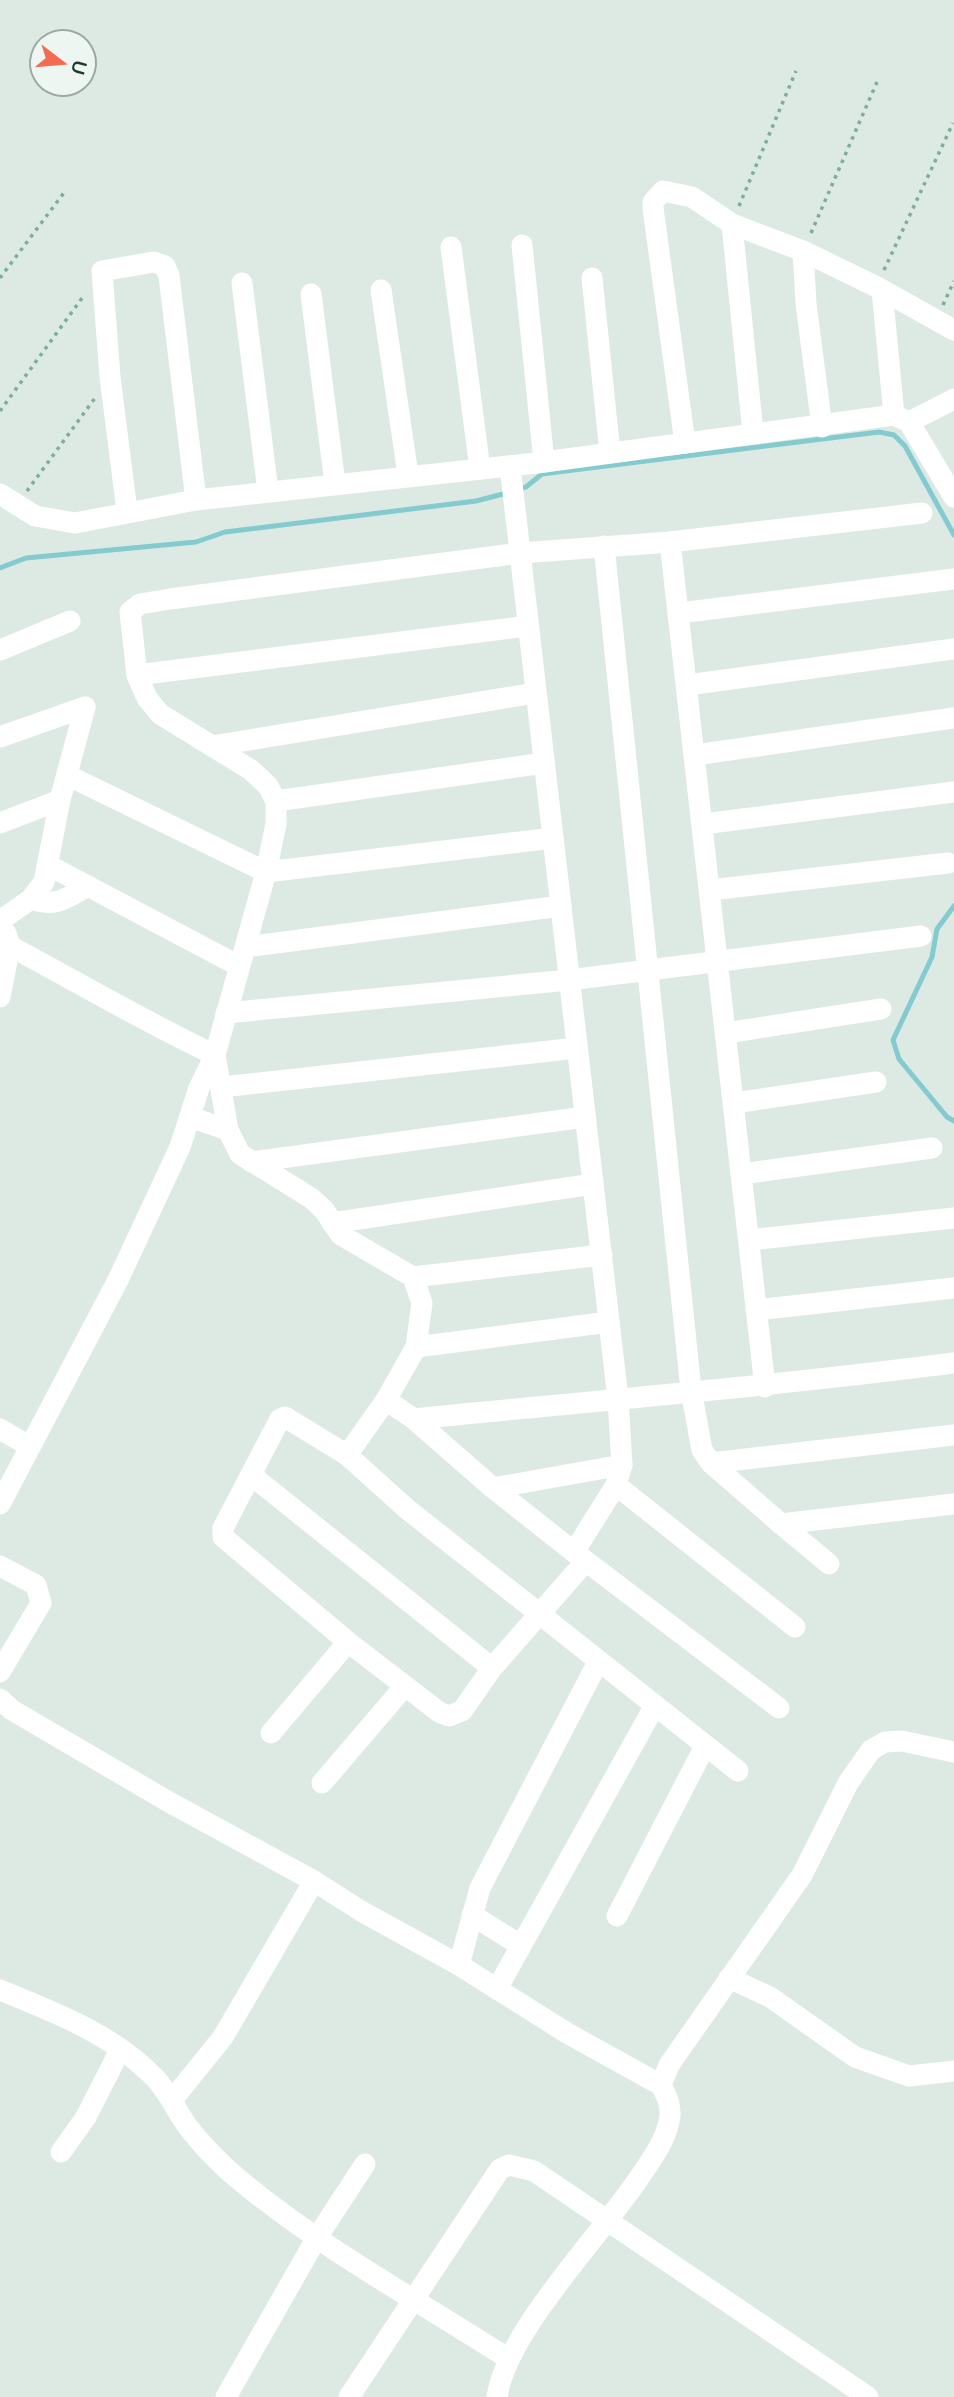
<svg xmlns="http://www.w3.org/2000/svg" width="954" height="2397" font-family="'Nunito Sans',sans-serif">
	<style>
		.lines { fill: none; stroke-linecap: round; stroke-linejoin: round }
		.stream { stroke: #84cbd0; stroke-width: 5 }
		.path { stroke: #7dae9a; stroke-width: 3.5; stroke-dasharray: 3.5 5; stroke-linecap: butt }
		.minor { stroke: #fff; stroke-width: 21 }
	</style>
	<rect width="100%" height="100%" fill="#ddeae3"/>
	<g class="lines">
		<g class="stream">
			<polyline points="517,490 526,487 542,474 879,432 894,435 905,446 954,535"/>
			<polyline points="0,568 26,558 196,542 225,532 476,501 507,493"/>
			<polyline points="954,906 937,929 932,957 893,1040 899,1059 947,1117 954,1121"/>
		</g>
		<g class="path">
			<polyline points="739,206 796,71"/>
			<polyline points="811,233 877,82"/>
			<polyline points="884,270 953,123"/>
			<polyline points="0,278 66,190"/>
			<polyline points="943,305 954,281"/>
			<polyline points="0,411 85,294"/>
			<polyline points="27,491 95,398"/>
		</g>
		<g class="minor">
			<polyline points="732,224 753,433"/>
			<polyline points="522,245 544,462"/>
			<polyline points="451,247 480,469"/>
			<polyline points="803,251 806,304 822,427"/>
			<polyline points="592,278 610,453"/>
			<polyline points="242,283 268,491"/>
			<polyline points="381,290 408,475"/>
			<polyline points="882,290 894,415"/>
			<polyline points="311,294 335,484"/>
			<polyline points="909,422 954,399"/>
			<polyline points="685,443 653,208 653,202 663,191 692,197 732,224 803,251 877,287 954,330"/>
			<polyline points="510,466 618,1399 622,1465 616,1485 574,1552 779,1708"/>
			<polyline points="0,494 35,516 75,523 196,500 537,463 894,415 909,422 954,497"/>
			<polyline points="127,511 110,377 102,271 154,262 165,266 169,276 196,500"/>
			<polyline points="670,542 765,1387"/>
			<polyline points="604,546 691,1390 702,1450 711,1463 781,1524 954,1504"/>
			<polyline points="679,613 954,579"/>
			<polyline points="0,650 70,621"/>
			<polyline points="137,675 528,626"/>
			<polyline points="687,685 954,649"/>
			<polyline points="0,737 85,707"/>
			<polyline points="212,746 535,693"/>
			<polyline points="695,755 954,718"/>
			<polyline points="67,775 266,872 553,838"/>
			<polyline points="276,801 544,763"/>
			<polyline points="0,823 60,800"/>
			<polyline points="703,824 954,792"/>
			<polyline points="48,865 239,966"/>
			<polyline points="710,890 948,863"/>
			<path d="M31,899C55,908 67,898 88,886"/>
			<polyline points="1,920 31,899 44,882 60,800 85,707"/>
			<polyline points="246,947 561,906"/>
			<polyline points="0,997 10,946 6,933"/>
			<polyline points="226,1013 569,980 921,936"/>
			<polyline points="726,1033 881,1009"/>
			<polyline points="222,1087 577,1048"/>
			<polyline points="734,1103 876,1082"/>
			<polyline points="190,1117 228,1130"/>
			<polyline points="251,1162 585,1117"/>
			<polyline points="741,1174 932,1148"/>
			<polyline points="332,1223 593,1184"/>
			<polyline points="749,1240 954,1218"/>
			<polyline points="413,1277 602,1255"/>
			<polyline points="756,1310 954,1288"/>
			<polyline points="416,1347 609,1322"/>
			<polyline points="386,1400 414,1419 493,1488 574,1552"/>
			<path d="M414,1419C595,1401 774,1386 954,1363"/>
			<polyline points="0,1429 29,1446"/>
			<polyline points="347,1455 285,1417 280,1419 223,1528 223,1537 348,1642 439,1712 449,1716 462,1711 492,1668 585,1562"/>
			<polyline points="711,1463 954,1435"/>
			<polyline points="251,1475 492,1668"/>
			<polyline points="616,1485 795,1627"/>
			<polyline points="493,1488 622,1465"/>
			<path d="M0,1504L118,1280L180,1147L199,1088L215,1055C145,1022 79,983 10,946"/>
			<polyline points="781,1524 829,1564"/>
			<polyline points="0,1566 36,1585 41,1603 0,1672"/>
			<polyline points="0,1699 12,1710 169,1802 314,1881 361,1911 459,1965 567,2033 661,2085"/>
			<polyline points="271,1733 348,1642"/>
			<polyline points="738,1771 407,1509 347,1455 386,1400 416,1347 422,1303 413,1277 341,1235 324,1210 311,1198 240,1154 228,1130 215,1055 266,872 276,824 276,801 268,786 251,770 160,714 147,698 137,675 130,612 140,604 170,599 520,553 670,542 922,513"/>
			<polyline points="322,1783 404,1687"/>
			<polyline points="472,1915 520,1945"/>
			<polyline points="617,1916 705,1746"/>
			<polyline points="459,1965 480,1888 598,1662"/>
			<polyline points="729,1978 770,1997 855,2057 909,2076 954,2071"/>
			<polyline points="497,1989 654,1707"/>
			<path d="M0,1990C56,2013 113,2034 156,2079C167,2091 173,2104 182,2118C192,2135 220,2164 236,2177C319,2247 417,2300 509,2359"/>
			<polyline points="173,2099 223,2037 314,1881"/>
			<polyline points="61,2152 86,2117 120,2050"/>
			<polyline points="226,2397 316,2239 365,2164"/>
			<polyline points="349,2397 500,2169 509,2165 534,2171 868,2397"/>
			<path d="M497,2397C506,2332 601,2235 639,2178C652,2159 667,2139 670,2116C671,2104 666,2095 661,2085L669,2065L802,1875L848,1783L871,1750L885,1742L902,1741L954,1752"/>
		</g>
	</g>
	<g transform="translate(63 63) rotate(106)"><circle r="33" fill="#eef6f1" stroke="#9baaa4" stroke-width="2"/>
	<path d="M0-5L12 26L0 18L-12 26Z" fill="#f36b52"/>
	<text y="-10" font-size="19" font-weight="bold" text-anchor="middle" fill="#1f3930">U</text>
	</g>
</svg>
